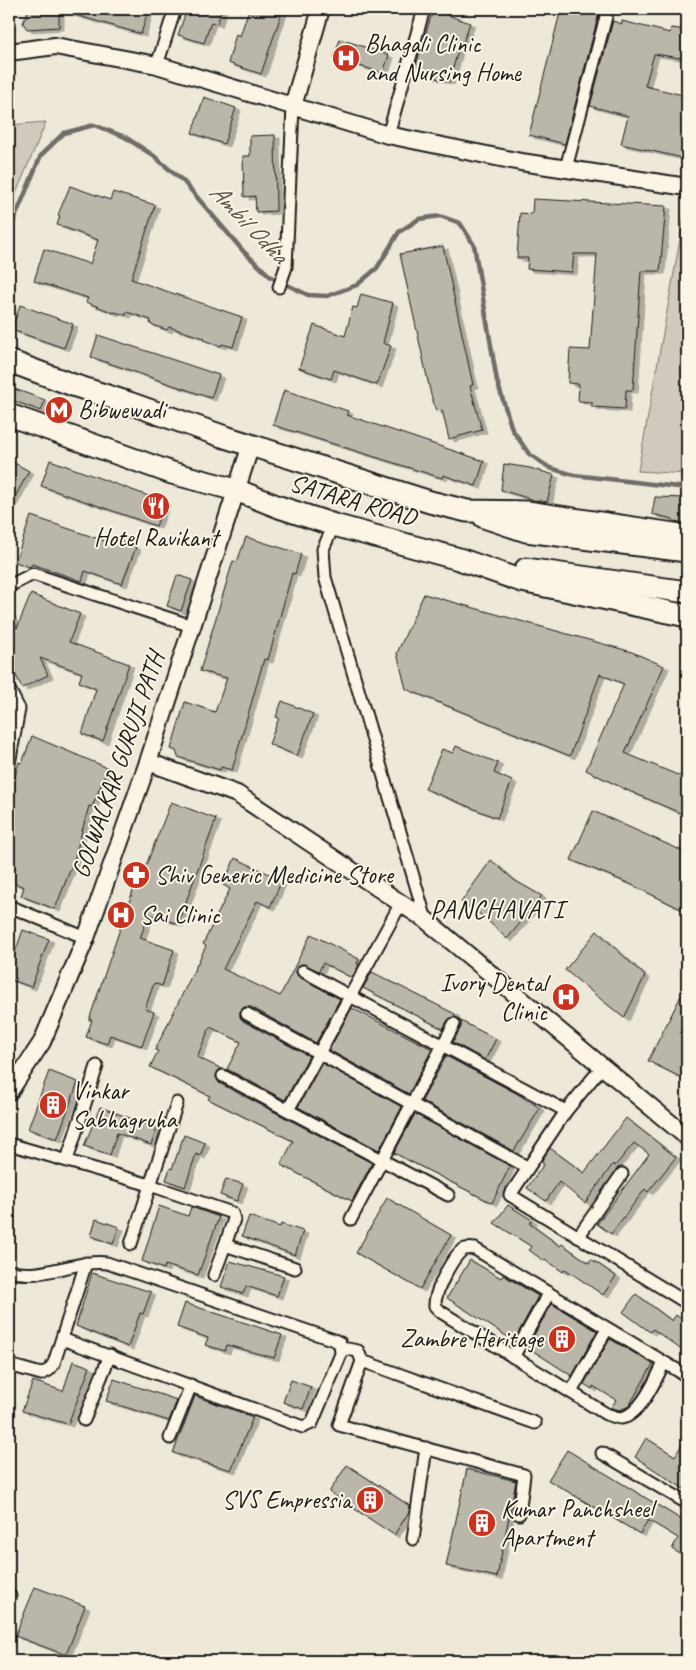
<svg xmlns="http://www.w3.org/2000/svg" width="696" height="1670" font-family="Caveat,sans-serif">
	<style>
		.green { fill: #cfcabd; stroke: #76736c }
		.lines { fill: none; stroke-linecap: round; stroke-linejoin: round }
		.stream { stroke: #6f6c67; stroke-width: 4.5 }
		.building { fill: #bab6aa; stroke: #1c1c1c; filter: url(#shadow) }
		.street-casing { stroke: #1c1c1c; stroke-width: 15 }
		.secondary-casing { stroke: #1c1c1c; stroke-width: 20 }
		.highway-casing { stroke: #1c1c1c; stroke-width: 25 }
		.street { stroke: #fcf5e5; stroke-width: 11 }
		.secondary { stroke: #fcf5e5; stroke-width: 16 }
		.highway { stroke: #fcf5e5; stroke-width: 21 }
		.labels { text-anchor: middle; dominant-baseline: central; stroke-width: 4; stroke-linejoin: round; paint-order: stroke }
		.poi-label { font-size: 25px; fill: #1c1c1c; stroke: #fcf5e5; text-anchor: start }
		.street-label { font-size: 25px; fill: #1c1c1c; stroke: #fcf5e5 }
		.water-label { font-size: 26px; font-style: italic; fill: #5b5854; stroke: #fcf5e5 }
		.neighbourhood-label { font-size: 26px; letter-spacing: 1px; fill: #1c1c1c; stroke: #fcf5e5 }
	</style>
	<defs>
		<filter id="shadow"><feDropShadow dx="5" dy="3" stdDeviation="0" flood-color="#0004"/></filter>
	</defs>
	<rect width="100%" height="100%" fill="#eee8d9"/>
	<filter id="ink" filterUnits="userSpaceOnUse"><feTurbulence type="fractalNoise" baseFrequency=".02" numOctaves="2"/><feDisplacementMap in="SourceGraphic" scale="10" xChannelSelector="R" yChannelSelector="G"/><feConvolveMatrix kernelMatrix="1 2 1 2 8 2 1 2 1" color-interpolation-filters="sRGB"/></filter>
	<g filter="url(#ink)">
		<g class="green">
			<polygon points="46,122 9,210 9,125"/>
			<polygon points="687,201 687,474 638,471"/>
		</g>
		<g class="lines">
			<polyline class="stream" points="9,232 41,155 64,133 94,125 125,137 154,156 184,182 244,252 271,277 308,295 327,296 357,285 377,268 399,232 419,219 440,216 460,223 474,245 497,381 512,429 529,454 550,468 574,475 687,488"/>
		</g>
		<g class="building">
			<polygon points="29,9 59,9 59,27 27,29 23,23"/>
			<polygon points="65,9 140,9 148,11 141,34 65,12"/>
			<polygon points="187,9 222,9 217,24 211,22 204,43 178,35"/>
			<polygon points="249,9 283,9 261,74 228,63 236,34 240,36"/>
			<polygon points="561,9 580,9 599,13 565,144 529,135"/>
			<polygon points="433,10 470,23 461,48 459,47 449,82 414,71"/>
			<polygon points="613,21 622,24 622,21 670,33 671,28 687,30 687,59 654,54 645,86 687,96 687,159 621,144 628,116 590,106"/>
			<polygon points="340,39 389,55 383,73 334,58"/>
			<polygon points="204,97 236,108 224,144 192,133"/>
			<polygon points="275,135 276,211 256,212 255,196 244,197 243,156 250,156 250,136"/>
			<polygon points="70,186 110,200 113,192 155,205 131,279 242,317 233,347 222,344 221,346 203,340 204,338 169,327 167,330 150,324 151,320 127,312 126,315 114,312 114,313 86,302 88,298 34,281 44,249 90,264 98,240 57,225 60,216 58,215"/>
			<polygon points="533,199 666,206 660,271 641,271 633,390 626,390 625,409 592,407 592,402 578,401 579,384 568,383 570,349 590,350 597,254 574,254 572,272 527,269 528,258 517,258 520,213 532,214"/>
			<polygon points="443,246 473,385 470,386 482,430 449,439 442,410 436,411 431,395 400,254"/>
			<polygon points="361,294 393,303 383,343 391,346 377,385 334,370 331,379 299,368 314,325 345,336 353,307 357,308"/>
			<polygon points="20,305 73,324 64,348 12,330"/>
			<polygon points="98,335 219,375 211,398 91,357"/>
			<polygon points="9,387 45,400 41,411 9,399"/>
			<polygon points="284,390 348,411 347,415 484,461 476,486 443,475 442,478 273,425"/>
			<polygon points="9,460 29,471 9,508"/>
			<polygon points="50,460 165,502 156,526 41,486"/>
			<polygon points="504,464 530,468 554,475 547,502 534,500 501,490"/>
			<polygon points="655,497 687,498 687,523 673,521 673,519 652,514"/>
			<polygon points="31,516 105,541 106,536 136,547 122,584 85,571 82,581 32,564 30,567 15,562"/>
			<polygon points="246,537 301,554 295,574 292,573 268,660 264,659 232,770 221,767 220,770 178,757 176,751 171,749 185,702 215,712 227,678 200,671 233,561 237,562"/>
			<polygon points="177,575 192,580 181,611 167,606"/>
			<polygon points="31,594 80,614 69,642 129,664 103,741 82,734 96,689 79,682 82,673 40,658 48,675 22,688 9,661 9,611 17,628"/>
			<polygon points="424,594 632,652 664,666 625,753 687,779 687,816 629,791 586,770 624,684 600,674 570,756 406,689 397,653"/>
			<polygon points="282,701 313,714 297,756 269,744 279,718 276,717"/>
			<polygon points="32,736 108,768 92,807 89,806 74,860 55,909 21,896 24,887 9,881 9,798 19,762 22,763"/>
			<polygon points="456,746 498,763 494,773 512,781 497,818 425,789 442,749 453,753"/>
			<polygon points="171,802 216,819 178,924 149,914 140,938 174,950 162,986 154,983 145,1009 154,1012 142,1046 110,1035 107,1044 86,1037 92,1020 89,1020 141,867 145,868"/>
			<polygon points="593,811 687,853 687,912 628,883 571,860"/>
			<polygon points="235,858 282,880 270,907 257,901 223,969 280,996 311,934 359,959 357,964 359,965 352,978 323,963 319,971 303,964 297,967 296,972 299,977 340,999 316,1043 251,1007 244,1007 240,1011 240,1017 243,1021 309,1056 285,1100 227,1069 241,1042 210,1027 197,1057 222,1069 216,1076 219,1083 372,1163 352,1201 281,1165 293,1141 208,1099 210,1096 150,1067 158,1051 155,1050 206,946 203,944 230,889 223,885"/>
			<polygon points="491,860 514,880 542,896 507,939 484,917 461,902"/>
			<polygon points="23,930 49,939 31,987 9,979 9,969"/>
			<polygon points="597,931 645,976 624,1018 565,970"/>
			<polygon points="372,972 455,1014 454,1017 448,1020 443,1029 363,988"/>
			<polygon points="687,984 687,1073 684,1079 648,1061"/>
			<polygon points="352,1008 432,1049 409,1094 329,1050"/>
			<polygon points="461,1021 496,1039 485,1060 453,1042 461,1027"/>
			<polygon points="446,1056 516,1093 540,1108 514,1151 422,1101"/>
			<polygon points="322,1063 402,1107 379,1150 298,1107"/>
			<polygon points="49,1071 78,1082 57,1139 28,1129"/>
			<polygon points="100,1107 157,1128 151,1145 117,1133 110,1155 84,1146"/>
			<polygon points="415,1114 510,1166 492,1203 394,1153"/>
			<polygon points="626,1118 676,1157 648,1192 645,1189 611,1234 597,1224 649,1154 634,1143 615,1166 613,1164 585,1203 559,1182 546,1201 527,1188 544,1164 541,1162 550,1148 584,1173"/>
			<polygon points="184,1135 205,1143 200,1156 196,1154 185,1187 166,1180 170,1168 172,1169"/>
			<polygon points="226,1179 243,1184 237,1201 220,1195"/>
			<polygon points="387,1198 451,1235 420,1289 356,1253"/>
			<polygon points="508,1205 532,1220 530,1224 560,1246 562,1244 589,1263 591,1259 616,1276 603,1295 565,1269 563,1272 545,1259 544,1261 529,1250 532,1247 494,1223"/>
			<polygon points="159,1206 188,1216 191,1207 219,1217 198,1275 165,1265 164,1269 142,1261"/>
			<polygon points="249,1216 280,1227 281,1224 303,1231 295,1255 242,1236"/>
			<polygon points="96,1219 119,1227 113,1244 91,1236"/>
			<polygon points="470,1260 501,1278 503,1275 538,1296 514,1341 447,1298"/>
			<polygon points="230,1261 284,1276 277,1296 246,1286 243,1294 221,1287"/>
			<polygon points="92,1273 151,1292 143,1314 140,1313 128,1347 76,1326"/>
			<polygon points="636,1294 672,1321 676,1315 687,1323 687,1354 653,1329 650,1332 623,1312"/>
			<polygon points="185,1303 282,1335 274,1358 227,1345 225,1351 205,1345 208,1338 177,1327"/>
			<polygon points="552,1304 597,1331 572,1376 527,1347"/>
			<polygon points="610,1339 653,1364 629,1406 620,1410 611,1408 616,1400 593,1386 592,1389 584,1384"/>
			<polygon points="73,1361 90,1367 68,1424 22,1411 33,1381 63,1391"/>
			<polygon points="114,1379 177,1400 169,1421 106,1401"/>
			<polygon points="291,1380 311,1387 303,1409 283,1402"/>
			<polygon points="195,1396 253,1417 231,1470 173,1453"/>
			<polygon points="687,1436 687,1491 635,1457 646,1438 675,1456"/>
			<polygon points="567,1450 687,1523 687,1558 672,1549 678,1538 648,1520 640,1534 548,1480"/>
			<polygon points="347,1465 410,1506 409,1512 394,1535 329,1492"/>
			<polygon points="467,1469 516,1481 497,1577 446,1566"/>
			<polygon points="35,1587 85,1606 66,1655 15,1636"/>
		</g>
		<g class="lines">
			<defs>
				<g id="street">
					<polyline points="157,65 175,9"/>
					<polyline points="388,135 424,9"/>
					<polyline points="566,168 608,9"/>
					<polyline points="279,287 286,267 293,106"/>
					<polyline points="334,525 323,549 325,577 426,920"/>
					<polyline points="9,586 33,574 192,626"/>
					<polyline points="9,689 19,709 9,764"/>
					<polyline points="9,906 86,938"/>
					<polyline points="303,971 566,1111"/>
					<polyline points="247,1014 527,1167"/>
					<polyline points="602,1067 566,1111 510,1195 687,1303"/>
					<polyline points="223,1076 448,1195"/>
					<polyline points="288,1110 401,903"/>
					<polyline points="9,1144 150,1185 232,1213 234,1219 225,1245 295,1268"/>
					<polyline points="67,1160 97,1066"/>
					<polyline points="351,1219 454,1024"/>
					<polyline points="578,1237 622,1174"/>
					<polyline points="131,1244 177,1103"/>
					<path d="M9,1271C41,1281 75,1259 107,1263L334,1340L340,1343L341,1354L312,1423L303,1427L62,1339"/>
					<polyline points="214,1275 225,1245"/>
					<polyline points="342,1348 358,1351 362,1361 339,1425 524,1475 519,1514"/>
					<polyline points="513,1357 549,1293"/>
					<polyline points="362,1361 535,1423"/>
					<path d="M664,1363C656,1378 641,1415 621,1418C617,1418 610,1415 606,1414L441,1312L435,1306C434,1293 450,1262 460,1252C464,1248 469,1248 475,1249L687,1376"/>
					<polyline points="9,1365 41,1374 49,1370 54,1363 86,1263"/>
					<polyline points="571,1392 607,1329"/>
					<polyline points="84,1420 110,1355"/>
					<polyline points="170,1438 191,1385"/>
					<polyline points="602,1453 687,1503"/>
					<polyline points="413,1539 426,1448"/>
					<polyline points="9,1595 10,1596"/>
				</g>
				<g id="secondary">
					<polyline points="9,52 55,46 157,65 388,135 521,162 687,187"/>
					<polyline points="293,106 321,9"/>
					<polyline points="148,762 237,794 426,920 687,1137"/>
					<polyline points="9,1092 42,1042 86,938 148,762 251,445"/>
				</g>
				<g id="highway">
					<polyline points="9,361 73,385 129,403 222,436 430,502 467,511 527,512 687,536"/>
					<polyline points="9,415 172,473 236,490 279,507 334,525 459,559 522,581 687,616"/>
					<polyline points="484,517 526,531 687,551"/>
					<polyline points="526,569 687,592"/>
				</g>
			</defs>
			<use href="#street" class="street-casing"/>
			<use href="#secondary" class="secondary-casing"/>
			<use href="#highway" class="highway-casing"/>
			<use href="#street" class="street"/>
			<use href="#secondary" class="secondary"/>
			<use href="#highway" class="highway"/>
		</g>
	</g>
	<defs>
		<symbol id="hospital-disc" viewBox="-11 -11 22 22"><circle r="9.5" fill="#c8321e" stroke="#fcf5e5"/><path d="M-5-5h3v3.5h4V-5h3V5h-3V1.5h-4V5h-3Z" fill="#fff"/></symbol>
		<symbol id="metro-disc" viewBox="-11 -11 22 22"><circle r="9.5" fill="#c8321e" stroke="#fcf5e5"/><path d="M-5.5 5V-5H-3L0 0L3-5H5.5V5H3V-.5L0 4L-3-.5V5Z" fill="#fff"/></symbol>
		<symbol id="restaurant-disc" viewBox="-11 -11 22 22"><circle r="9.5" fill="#c8321e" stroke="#fcf5e5"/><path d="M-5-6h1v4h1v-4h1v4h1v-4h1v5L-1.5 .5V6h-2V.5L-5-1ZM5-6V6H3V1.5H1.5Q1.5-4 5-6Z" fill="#fff"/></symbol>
		<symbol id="pharmacy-disc" viewBox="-11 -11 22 22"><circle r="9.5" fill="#c8321e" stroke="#fcf5e5"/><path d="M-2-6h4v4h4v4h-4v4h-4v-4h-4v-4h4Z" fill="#fff"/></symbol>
		<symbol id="building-disc" viewBox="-11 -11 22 22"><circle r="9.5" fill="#c8321e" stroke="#fcf5e5"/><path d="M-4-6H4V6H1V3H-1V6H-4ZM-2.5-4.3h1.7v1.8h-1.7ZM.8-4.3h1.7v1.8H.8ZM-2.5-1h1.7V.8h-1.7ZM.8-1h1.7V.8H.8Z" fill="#fff"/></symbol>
	</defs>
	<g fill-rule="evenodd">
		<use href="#hospital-disc" x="330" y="42" width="32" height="32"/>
		<use href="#metro-disc" x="43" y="394" width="32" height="32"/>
		<use href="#restaurant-disc" x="140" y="490" width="32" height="32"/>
		<use href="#pharmacy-disc" x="120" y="859" width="32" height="32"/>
		<use href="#hospital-disc" x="105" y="899" width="32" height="32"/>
		<use href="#hospital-disc" x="550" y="981" width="32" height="32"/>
		<use href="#building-disc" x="37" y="1089" width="32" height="32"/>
		<use href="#building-disc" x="546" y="1323" width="32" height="32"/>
		<use href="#building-disc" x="354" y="1484" width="32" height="32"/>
		<use href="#building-disc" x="466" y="1507" width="32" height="32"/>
	</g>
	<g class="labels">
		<g class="poi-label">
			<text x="365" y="44">Bhagali Clinic<tspan x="365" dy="29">and Nursing Home</tspan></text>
			<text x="78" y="410">Bibwewadi</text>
			<text x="156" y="538" text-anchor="middle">Hotel Ravikant</text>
			<text x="155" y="875">Shiv Generic Medicine Store</text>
			<text x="140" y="915">Sai Clinic</text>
			<text x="547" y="983" text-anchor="end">Ivory Dental<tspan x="547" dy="29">Clinic</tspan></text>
			<text x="72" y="1091">Vinkar<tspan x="72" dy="29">Sabhagruha</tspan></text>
			<text x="543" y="1339" text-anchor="end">Zambre Heritage</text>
			<text x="351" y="1500" text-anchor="end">SVS Empressia</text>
			<text x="501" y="1509">Kumar Panchsheel<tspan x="501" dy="29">Apartment</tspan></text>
		</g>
		<g class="street-label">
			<text transform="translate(353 500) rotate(16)">SATARA ROAD</text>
			<text transform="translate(118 765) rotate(-71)">GOLWALKAR GURUJI PATH</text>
		</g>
		<g class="water-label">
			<text transform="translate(249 223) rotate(46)">Ambil Odha</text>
		</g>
		<g class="neighbourhood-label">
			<text x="497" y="909">PANCHAVATI</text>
		</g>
	</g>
	<rect width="696" height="1670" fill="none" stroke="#fcf5e5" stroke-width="30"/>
	<rect x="15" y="15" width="666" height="1640" fill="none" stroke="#1c1c1c" stroke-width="2" filter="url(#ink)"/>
</svg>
